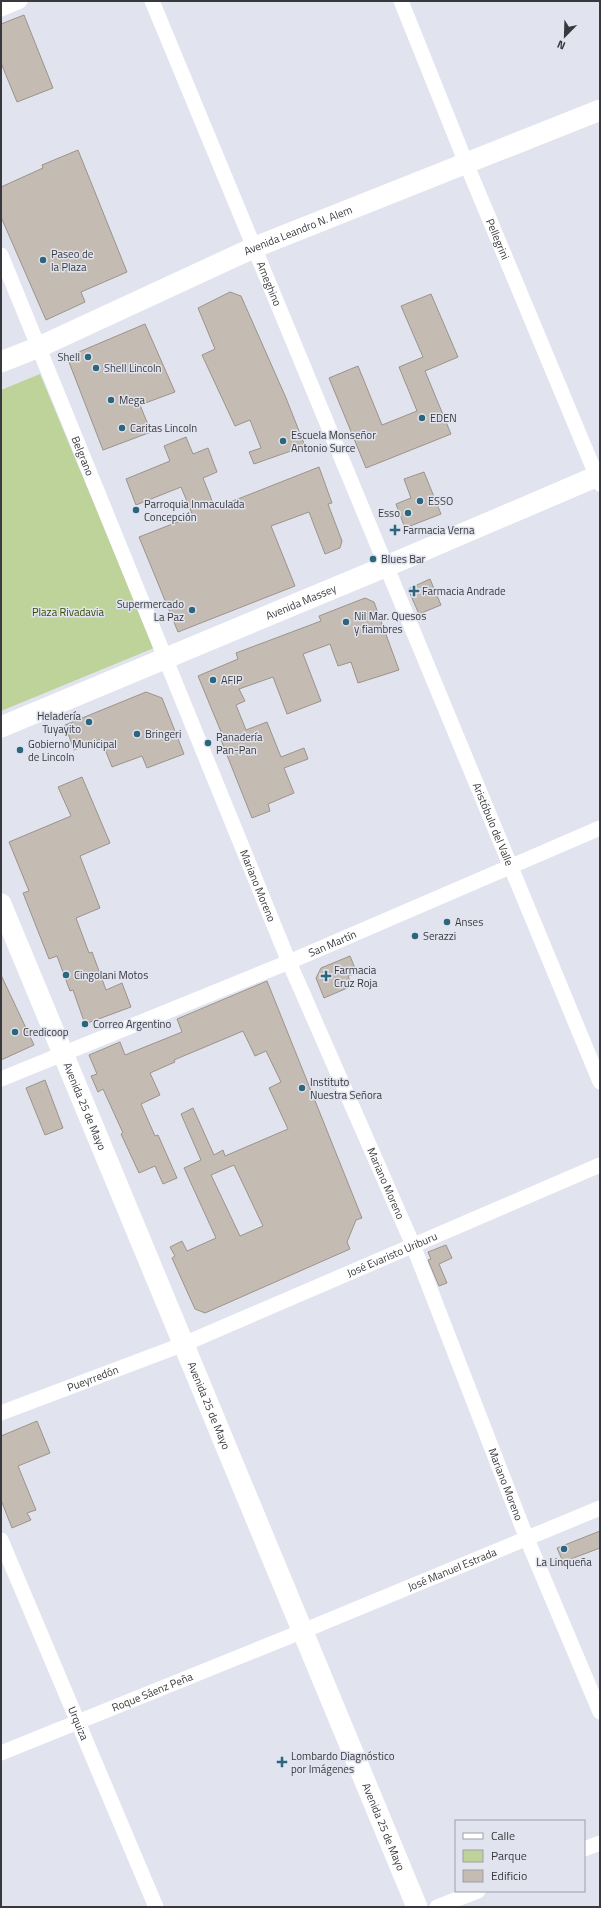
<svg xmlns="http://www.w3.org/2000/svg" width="601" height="1908" font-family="'Titillium Web',sans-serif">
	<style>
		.green { fill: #bdd399 }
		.building { fill: #c4bbb2; stroke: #9c938b; fill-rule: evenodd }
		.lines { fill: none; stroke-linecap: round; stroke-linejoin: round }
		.street { stroke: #fff; stroke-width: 15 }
		.secondary { stroke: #fff; stroke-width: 21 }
		.poi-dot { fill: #2b657e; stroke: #e1e4ef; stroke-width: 1.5 }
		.labels { text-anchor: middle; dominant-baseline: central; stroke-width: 3; stroke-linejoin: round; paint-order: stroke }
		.street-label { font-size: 11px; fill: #38393e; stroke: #e1e4ef }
		.poi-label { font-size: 11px; fill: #38393e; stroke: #e1e4ef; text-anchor: start }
		.park-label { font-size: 11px; fill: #364900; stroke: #e1e4ef }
	</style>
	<rect width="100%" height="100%" fill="#e1e4ef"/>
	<polygon class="green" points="40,374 154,648 1,711 1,390"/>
	<g class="building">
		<polygon points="24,15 53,88 17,102 1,63 1,24"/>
		<polygon points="78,150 127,272 81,292 85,302 46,320 1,217 1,187 43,168 42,165"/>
		<polygon points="230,292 241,296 286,398 305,446 254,464 249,452 261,448 250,420 235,426 202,355 215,349 198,308"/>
		<polygon points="431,294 458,357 425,371 451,434 366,468 329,378 358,366 382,425 417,411 399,367 423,357 401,306"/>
		<polygon points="145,324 175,392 140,405 151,432 103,450 67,357"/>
		<polygon points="186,437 193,454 208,448 217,472 203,478 215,508 319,467 332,503 328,504 342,541 340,548 325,554 309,512 271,526 295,586 178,632 139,537 193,516 181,487 136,505 126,479 170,461 164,446"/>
		<polygon points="424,472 441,514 405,528 396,504 411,498 404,479"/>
		<polygon points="430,579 441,605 419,614 408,589"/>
		<polygon points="365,598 374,602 399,670 358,683 351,662 338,666 330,644 303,654 321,701 287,714 273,677 239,689 245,701 236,705 246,730 267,722 281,757 304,748 308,759 284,768 294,793 268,804 270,811 252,818 221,740 224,739 198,676 238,659 236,653 321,621 319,616"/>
		<polygon points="146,692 162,698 184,754 147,768 142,756 112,767 101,739 74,750 65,725"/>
		<polygon points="82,777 110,843 80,856 100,908 76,918 89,953 92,952 106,990 122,983 131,1007 85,1024 73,990 70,991 57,956 49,959 23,893 29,891 9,842 71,816 58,787"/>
		<polygon points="350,956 357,973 348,976 352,986 324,998 316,978 321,968"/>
		<polygon points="1,975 34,1045 1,1060"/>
		<path d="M267,981L362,1218L356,1220L347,1242L350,1249L205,1313L195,1309L172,1258L175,1256L170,1247L182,1241L187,1251L216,1238L184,1168L201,1160L181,1114L193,1108L214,1155L223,1150L225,1156L288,1129L269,1088L281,1082L266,1051L255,1056L243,1031L174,1060L175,1062L150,1073L160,1095L141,1104L155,1136L158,1135L177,1178L163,1184L155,1166L139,1173L121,1134L123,1133L103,1089L98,1092L91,1076L97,1074L89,1055L120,1042L125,1055L182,1032L177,1019ZM234,1165L263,1226L240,1236L211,1175Z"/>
		<polygon points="45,1080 63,1128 45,1135 26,1088"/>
		<polygon points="446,1245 452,1258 439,1264 447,1283 439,1286 428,1260 431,1259 428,1252"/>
		<polygon points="37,1421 50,1453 18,1466 36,1510 27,1513 31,1520 12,1528 1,1500 1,1436"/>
		<polygon points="600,1531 600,1548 563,1562 557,1548"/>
	</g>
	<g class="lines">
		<g class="street">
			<path id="s1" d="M152,1L600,1082"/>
			<path id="s2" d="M401,1L466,163L600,484"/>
			<polyline points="1,9 20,1"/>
			<path id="s3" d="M1,255L289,962L413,1245L527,1539L600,1712"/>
			<path id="s4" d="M1,1079L289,962L600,828"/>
			<path id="s5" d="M1,1413L184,1344L600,1165"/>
			<path id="s6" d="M1,1540L156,1907"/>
			<path id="s7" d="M1,1753L303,1631L600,1508"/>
			<polyline points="584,1849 600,1843"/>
			<polyline points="437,1907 478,1891"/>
		</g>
		<g class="secondary">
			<path id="s8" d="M1,362L39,347L253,248L600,110"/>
			<path id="s9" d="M1,727L387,566L600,475"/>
			<path id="s10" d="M1,904L417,1907"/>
		</g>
	</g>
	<g class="poi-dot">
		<circle cx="43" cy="260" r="4"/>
		<circle cx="88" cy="357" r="4"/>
		<circle cx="96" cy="368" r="4"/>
		<circle cx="111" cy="400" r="4"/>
		<circle cx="422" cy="418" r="4"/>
		<circle cx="122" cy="428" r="4"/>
		<circle cx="283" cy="441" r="4"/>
		<circle cx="420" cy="501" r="4"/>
		<circle cx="136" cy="510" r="4"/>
		<circle cx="408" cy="513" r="4"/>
		<path d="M393 524h4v4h4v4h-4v4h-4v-4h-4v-4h4z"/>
		<circle cx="373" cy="559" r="4"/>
		<path d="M412 585h4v4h4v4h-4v4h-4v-4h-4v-4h4z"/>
		<circle cx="192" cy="610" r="4"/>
		<circle cx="346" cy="622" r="4"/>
		<circle cx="213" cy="680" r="4"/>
		<circle cx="89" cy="722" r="4"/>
		<circle cx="137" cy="734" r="4"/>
		<circle cx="208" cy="743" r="4"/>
		<circle cx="20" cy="750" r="4"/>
		<circle cx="447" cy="922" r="4"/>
		<circle cx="415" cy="936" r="4"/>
		<circle cx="66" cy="975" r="4"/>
		<path d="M324 970h4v4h4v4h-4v4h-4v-4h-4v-4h4z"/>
		<circle cx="85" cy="1024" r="4"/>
		<circle cx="15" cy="1032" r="4"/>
		<circle cx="302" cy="1088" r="4"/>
		<circle cx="564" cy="1549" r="4"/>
		<path d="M280 1756h4v4h4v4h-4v4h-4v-4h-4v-4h4z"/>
	</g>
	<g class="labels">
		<g class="street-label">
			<text stroke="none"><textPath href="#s8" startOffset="325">Avenida Leandro N. Alem</textPath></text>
			<text stroke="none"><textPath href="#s2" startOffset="257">Pellegrini</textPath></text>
			<text stroke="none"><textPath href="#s1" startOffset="306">Ameghino</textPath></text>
			<text stroke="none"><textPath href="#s3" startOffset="217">Belgrano</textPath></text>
			<text stroke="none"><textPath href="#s9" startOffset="325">Avenida Massey</textPath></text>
			<text stroke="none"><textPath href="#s1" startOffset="891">Aristóbulo del Valle</textPath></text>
			<text stroke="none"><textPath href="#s3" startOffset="681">Mariano Moreno</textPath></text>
			<text stroke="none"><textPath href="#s4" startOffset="358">San Martín</textPath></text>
			<text stroke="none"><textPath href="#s10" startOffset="219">Avenida 25 de Mayo</textPath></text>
			<text stroke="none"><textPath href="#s3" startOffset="1005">Mariano Moreno</textPath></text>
			<text stroke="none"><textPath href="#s5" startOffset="422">José Evaristo Uriburu</textPath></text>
			<text stroke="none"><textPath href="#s5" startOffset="98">Pueyrredón</textPath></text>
			<text stroke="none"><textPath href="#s10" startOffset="543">Avenida 25 de Mayo</textPath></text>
			<text stroke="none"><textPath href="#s3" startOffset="1329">Mariano Moreno</textPath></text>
			<text stroke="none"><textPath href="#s7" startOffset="487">José Manuel Estrada</textPath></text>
			<text stroke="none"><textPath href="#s7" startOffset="163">Roque Sáenz Peña</textPath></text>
			<text stroke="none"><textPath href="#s6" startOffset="199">Urquiza</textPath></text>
			<text stroke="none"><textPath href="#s10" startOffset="999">Avenida 25 de Mayo</textPath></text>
		</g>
		<g class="poi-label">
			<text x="51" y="254">Paseo de<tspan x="51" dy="13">la Plaza</tspan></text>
			<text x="80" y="357" text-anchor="end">Shell</text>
			<text x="104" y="368">Shell Lincoln</text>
			<text x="119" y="400">Mega</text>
			<text x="430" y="418">EDEN</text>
			<text x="130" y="428">Caritas Lincoln</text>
			<text x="291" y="435">Escuela Monseñor<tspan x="291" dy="13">Antonio Surce</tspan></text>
			<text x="428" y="501">ESSO</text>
			<text x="144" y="504">Parroquia Inmaculada<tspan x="144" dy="13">Concepción</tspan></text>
			<text x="400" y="513" text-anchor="end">Esso</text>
			<text x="403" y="530">Farmacia Verna</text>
			<text x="381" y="559">Blues Bar</text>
			<text x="422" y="591">Farmacia Andrade</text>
			<text x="184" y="604" text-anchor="end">Supermercado<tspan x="184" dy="13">La Paz</tspan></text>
			<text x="354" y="616">Nil Mar. Quesos<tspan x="354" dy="13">y fiambres</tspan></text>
			<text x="221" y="680">AFIP</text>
			<text x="81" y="716" text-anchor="end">Heladería<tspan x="81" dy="13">Tuyayito</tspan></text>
			<text x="145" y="734">Bringeri</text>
			<text x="216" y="737">Panadería<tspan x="216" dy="13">Pan-Pan</tspan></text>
			<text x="28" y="744">Gobierno Municipal<tspan x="28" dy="13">de Lincoln</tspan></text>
			<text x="455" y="922">Anses</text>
			<text x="423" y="936">Serazzi</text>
			<text x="334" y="970">Farmacia<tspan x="334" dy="13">Cruz Roja</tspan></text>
			<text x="74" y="975">Cingolani Motos</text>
			<text x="93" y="1024">Correo Argentino</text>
			<text x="23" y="1032">Credicoop</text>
			<text x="310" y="1082">Instituto<tspan x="310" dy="13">Nuestra Señora</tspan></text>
			<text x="564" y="1562" text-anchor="middle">La Linqueña</text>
			<text x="291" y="1756">Lombardo Diagnóstico<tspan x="291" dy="13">por Imágenes</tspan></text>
		</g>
		<g class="park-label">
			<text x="68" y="612">Plaza Rivadavia</text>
		</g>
	</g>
	<rect width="601" height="1908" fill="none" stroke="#38393e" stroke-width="4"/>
	<rect x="455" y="1820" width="130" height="72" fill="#e1e4ef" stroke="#9da0a8"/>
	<rect x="463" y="1833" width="20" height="6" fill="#ffffff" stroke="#9da0a8"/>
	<text x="491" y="1840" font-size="12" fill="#38393e">Calle</text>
	<rect x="463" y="1850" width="20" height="12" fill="#bdd399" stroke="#9da0a8"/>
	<text x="491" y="1860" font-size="12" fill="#38393e">Parque</text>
	<rect x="463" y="1870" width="20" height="12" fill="#c4bbb2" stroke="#9da0a8"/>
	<text x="491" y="1880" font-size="12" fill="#38393e">Edificio</text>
	<g transform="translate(565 36) rotate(203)" stroke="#e1e4ef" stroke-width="3" paint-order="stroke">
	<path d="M0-3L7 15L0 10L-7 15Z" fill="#38393e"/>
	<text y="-6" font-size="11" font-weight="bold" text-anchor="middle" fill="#38393e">N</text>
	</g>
</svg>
